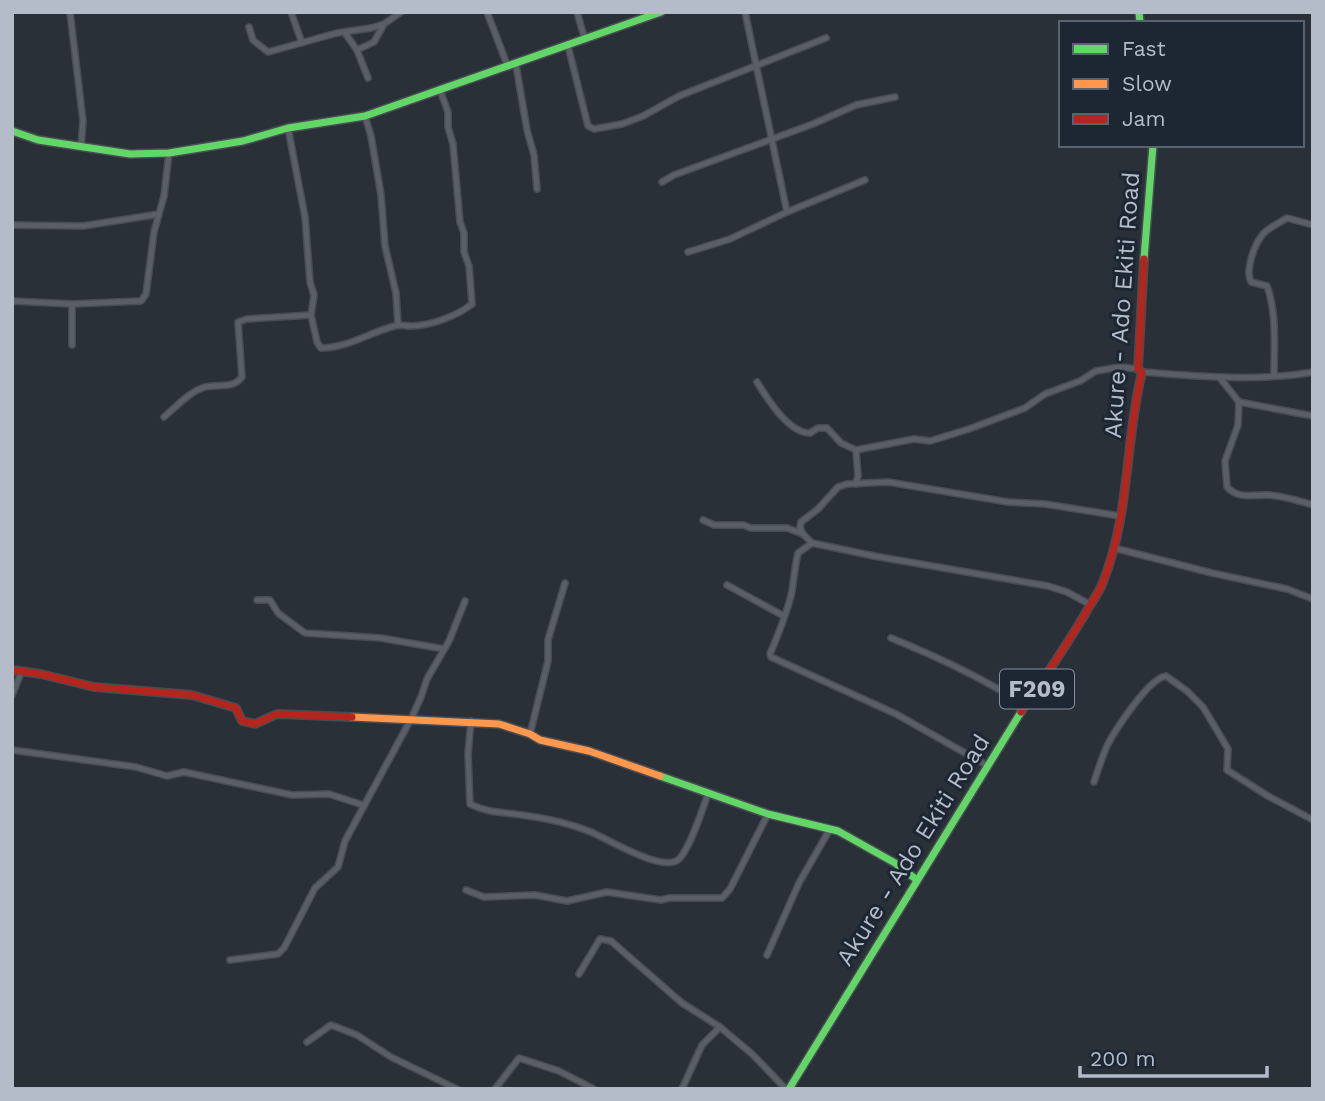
<svg xmlns="http://www.w3.org/2000/svg" width="1325" height="1101" font-family="'Work Sans',sans-serif">
	<style>
		.lines { fill: none; stroke-linecap: round; stroke-linejoin: round }
		.street-casing { stroke: #484c53; stroke-width: 8 }
		.fast-casing { stroke: #484c53; stroke-width: 10 }
		.slow-casing { stroke: #484c53; stroke-width: 10 }
		.jam-casing { stroke: #484c53; stroke-width: 10 }
		.street { stroke: #5a5e66; stroke-width: 5 }
		.fast { stroke: #63d668; stroke-width: 7 }
		.slow { stroke: #ff974d; stroke-width: 7 }
		.jam { stroke: #b3261e; stroke-width: 7 }
		.labels { text-anchor: middle; dominant-baseline: central; stroke-width: 6; stroke-linejoin: round; paint-order: stroke }
		.shield { fill: #1d2633; stroke: #878f9c; stroke-width: 2 }
		.shield-label { font-size: 23px; font-weight: bold; fill: #b4bcc9 }
		.street-label { font-size: 24px; fill: #b4bcc9; stroke: #1d2633 }
	</style>
	<rect width="100%" height="100%" fill="#2a3038"/>
	<g class="lines">
		<defs>
			<g id="street">
				<polyline points="70,12 83,121 81,147"/>
				<polyline points="291,12 302,43"/>
				<polyline points="487,12 508,67"/>
				<polyline points="577,12 585,40"/>
				<polyline points="745,12 787,212"/>
				<polyline points="249,27 253,40 268,52 337,33 371,28 384,24 401,12"/>
				<polyline points="345,33 357,50 368,78"/>
				<polyline points="568,46 588,126 594,129 622,124 643,116 679,96 826,38"/>
				<polyline points="357,50 374,42 384,24"/>
				<polyline points="516,65 527,130 534,155 537,189"/>
				<polyline points="365,116 371,136 381,195 385,246 396,293 398,325"/>
				<path d="M288,128L305,217L310,282L314,295L311,315L317,342L321,348C348,348 370,332 395,326C401,324 404,326 411,326C430,326 457,316 472,304L469,266L464,252V233L460,222L453,144L448,127V112L440,90"/>
				<polyline points="662,182 674,175 813,124 856,105 895,97"/>
				<polyline points="12,225 83,226 159,214"/>
				<polyline points="688,252 730,239 787,212 865,180"/>
				<polyline points="12,301 72,304 141,301 146,294 154,232 164,196 169,153"/>
				<polyline points="72,345 72,304"/>
				<path d="M1142,372C1198,376 1257,382 1313,372"/>
				<path d="M1274,376C1274,348 1277,313 1267,286L1251,282C1245,270 1254,245 1263,234C1268,228 1279,223 1287,218L1313,225"/>
				<path d="M1220,378L1239,402L1238,425L1225,461L1227,487C1239,500 1253,494 1269,495C1283,496 1299,501 1313,505"/>
				<path d="M757,382C767,398 788,433 810,433L818,428H827L841,443L856,450L858,476L856,484"/>
				<polyline points="1239,402 1313,416"/>
				<path d="M164,417C176,407 190,391 205,387C219,384 233,389 242,377L238,322L247,319L311,315"/>
				<polyline points="856,450 914,439 930,441 969,429 1025,408 1045,394 1080,381 1096,371 1120,367 1138,369"/>
				<polyline points="703,520 714,525 743,525 751,528 787,528 803,534"/>
				<path d="M812,543L798,553C795,566 794,578 792,591C788,611 778,635 770,654L771,657L896,714L988,766"/>
				<polyline points="1114,548 1212,573 1287,589 1313,599"/>
				<polyline points="727,585 782,615"/>
				<polyline points="257,600 270,600 278,613 305,633 381,638 444,649"/>
				<polyline points="1091,605 1067,592 1048,586 874,556 812,543 803,534 800,528 801,522 818,509 838,487 847,484 888,482 1008,502 1045,504 1120,516"/>
				<path d="M891,638C938,657 983,678 1026,706"/>
				<polyline points="12,695 21,673"/>
				<path d="M471,721L468,754L470,804C487,813 504,812 522,815C545,818 569,823 591,832C609,840 659,870 676,861C688,856 703,807 708,794"/>
				<polyline points="530,734 548,661 548,640 565,583"/>
				<polyline points="12,750 136,767 167,776 184,772 292,795 329,794 363,805"/>
				<path d="M1094,782C1098,770 1102,757 1107,746C1115,730 1149,678 1166,676L1187,691L1203,707L1228,749L1227,770L1268,796L1313,820"/>
				<polyline points="466,890 484,897 535,895 567,901 607,892 661,900 669,898 722,898 730,889 768,814"/>
				<polyline points="767,955 799,883 830,829"/>
				<polyline points="230,960 278,954 284,948 315,888 338,867 345,841 411,719 421,697 427,679 449,641 465,601"/>
				<polyline points="579,974 600,939 611,941 682,1003 720,1027 752,1054 786,1089"/>
				<polyline points="307,1042 331,1025 357,1035 391,1057 457,1089"/>
				<polyline points="495,1089 519,1058 559,1071 594,1089"/>
				<polyline points="682,1089 702,1045 720,1027"/>
			</g>
			<g id="fast">
				<polyline points="1139,12 1140,23"/>
				<polyline points="12,131 38,140 130,154 169,153 243,141 288,128 365,116 661,12"/>
				<polyline points="1144,259 1153,145"/>
				<polyline points="660,776 768,814 838,831 895,863 917,880"/>
				<polyline points="789,1089 1021,712"/>
			</g>
			<polyline id="slow" points="352,717 499,724 530,734 540,740 589,751 660,776"/>
			<g id="jam">
				<polyline points="12,670 41,674 94,687 192,695 236,708 242,721 255,724 277,714 352,717"/>
				<path d="M1021,712C1043,680 1065,648 1085,614C1091,603 1099,593 1103,582C1130,515 1125,441 1142,372L1138,369L1144,259"/>
			</g>
		</defs>
		<use href="#street" class="street-casing"/>
		<use href="#fast" class="fast-casing"/>
		<use href="#slow" class="slow-casing"/>
		<use href="#jam" class="jam-casing"/>
		<use href="#street" class="street"/>
		<use href="#fast" class="fast"/>
		<use href="#slow" class="slow"/>
		<use href="#jam" class="jam"/>
	</g>
	<g class="labels">
		<rect class="shield" x="1000" y="669.5" width="74" height="39" rx="5"/>
		<g class="shield-label">
			<text x="1037" y="689">F209</text>
		</g>
		<g class="street-label">
			<text transform="translate(1122 305) rotate(-86)">Akure - Ado Ekiti Road</text>
			<text transform="translate(913 850) rotate(-58)">Akure - Ado Ekiti Road</text>
		</g>
	</g>
	<rect width="1325" height="1101" fill="none" stroke="#b4bcc9" stroke-width="28"/>
	<rect x="1059" y="21" width="245" height="126" fill="#1d2633" stroke="#59626f" stroke-width="2"/>
	<rect x="1073" y="44" width="35" height="10" fill="#63d668" stroke="#59626f" stroke-width="2"/>
	<text x="1122" y="56" font-size="21" fill="#b4bcc9">Fast</text>
	<rect x="1073" y="79" width="35" height="10" fill="#ff974d" stroke="#59626f" stroke-width="2"/>
	<text x="1122" y="91" font-size="21" fill="#b4bcc9">Slow</text>
	<rect x="1073" y="114" width="35" height="10" fill="#b3261e" stroke="#59626f" stroke-width="2"/>
	<text x="1122" y="126" font-size="21" fill="#b4bcc9">Jam</text>
	<path d="M1080 1066v10h187v-10" fill="none" stroke="#b4bcc9" stroke-width="3.5"/>
	<text x="1090" y="1066" font-size="21" fill="#b4bcc9" stroke="#1d2633" stroke-width="5" paint-order="stroke">200 m</text>
</svg>
